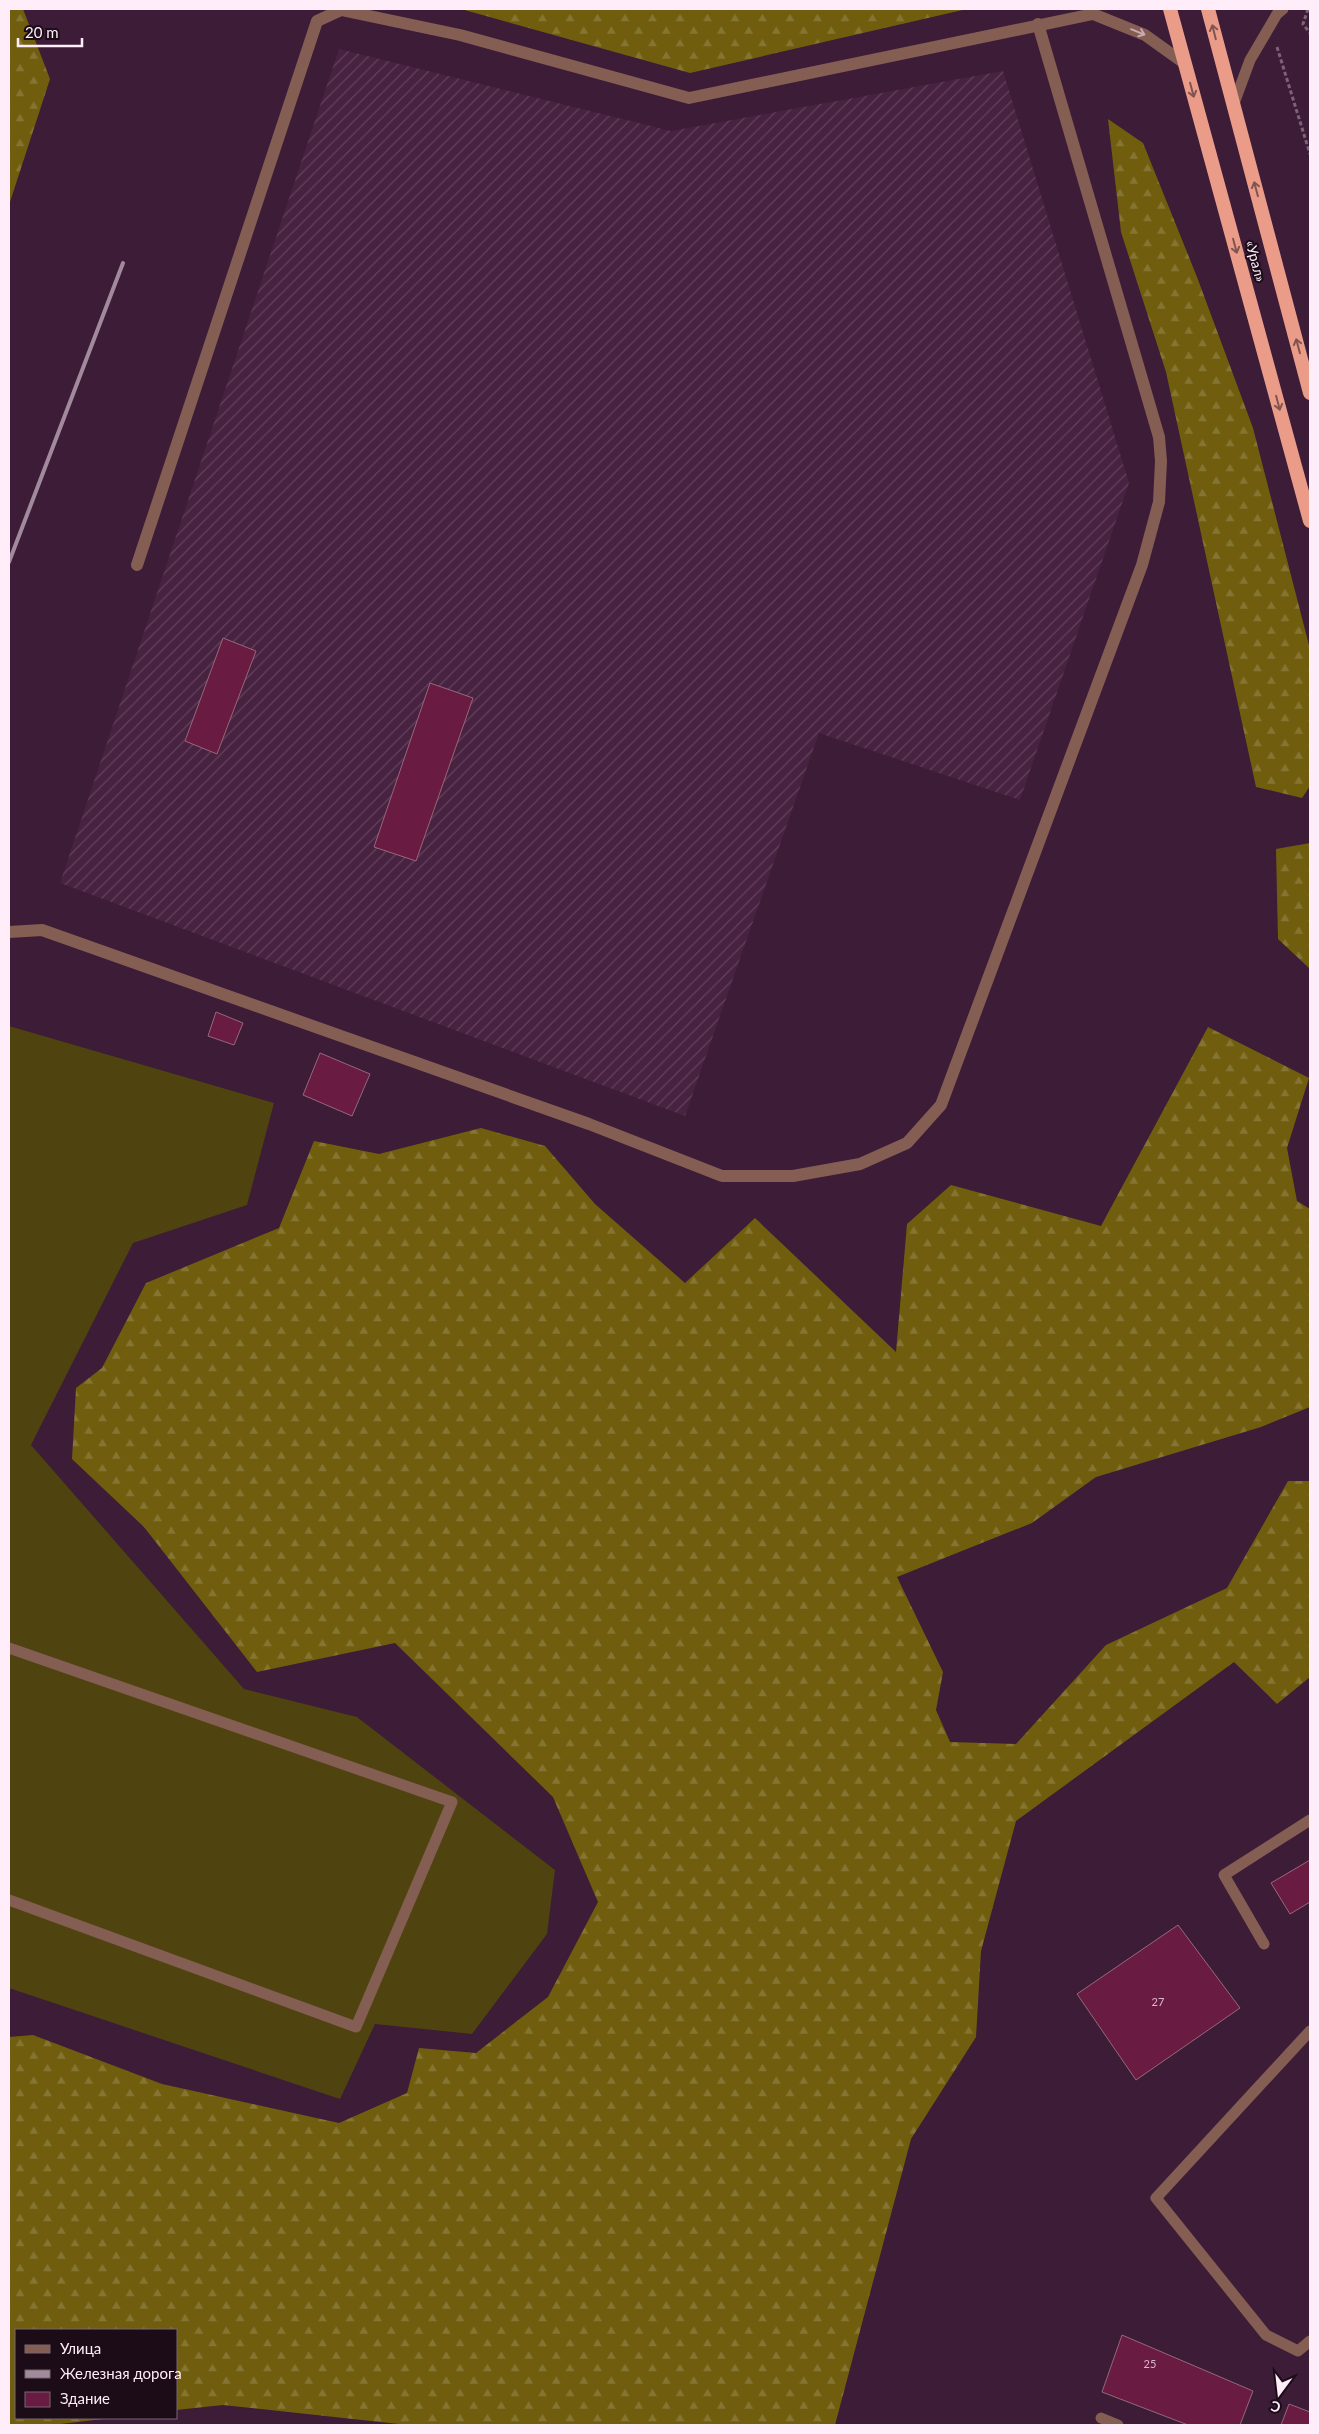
<svg xmlns="http://www.w3.org/2000/svg" width="1319" height="2434" font-family="Lato,sans-serif">
	<style>
		.industrial { fill: url(#industrial-furrows) }
		.forest { fill: url(#forest-firs) }
		.garden { fill: #4f4310 }
		.building { fill: #6a1b42; stroke: #966879 }
		.lines { fill: none; stroke-linecap: round; stroke-linejoin: round }
		.path { stroke: #7d6278; stroke-width: 3; stroke-dasharray: 4 2.5; stroke-linecap: butt }
		.service { stroke: #845d53; stroke-width: 11 }
		.minor { stroke: #845d53; stroke-width: 12 }
		.trunk { stroke: #ea9c89; stroke-width: 14 }
		.rail { stroke: #a28a9d; stroke-width: 4 }
		.oneway { stroke: #c8acaf }
		.oneway2 { stroke: #825450 }
		.labels { text-anchor: middle; dominant-baseline: central; stroke-width: 4; stroke-linejoin: round; paint-order: stroke }
		.number-label { font-size: 11px; fill: #dab8cc }
		.street-label { font-size: 14px; fill: #ffedfa; stroke: #1b0c18 }
	</style>
	<defs>
		<pattern id="industrial-furrows" width="10" height="10" patternUnits="userSpaceOnUse" patternTransform="scale(1.25)"><rect width="10" height="10" fill="#482241"/><path d="M-1 1l2-2M0 10L10 0M9 11l2-2" fill="none" stroke="#63425d"/></pattern>
		<pattern id="forest-firs" width="22" height="20" patternUnits="userSpaceOnUse" patternTransform="scale(1.25)"><rect width="22" height="20" fill="#705e0e"/><path d="M5 1l3.5 6h-7zM16 11l3.5 6h-7z" fill="#857532"/></pattern>
	</defs>
	<rect width="100%" height="100%" fill="#3c1c36"/>
	<polygon class="industrial" points="339,49 671,131 1003,71 1129,483 1020,800 819,733 685,1116 60,883"/>
	<g class="forest">
		<polygon points="9,9 23,9 50,79 9,205"/>
		<polygon points="461,9 967,9 690,73"/>
		<polygon points="1108,119 1143,143 1197,277 1253,428 1310,649 1310,786 1302,798 1256,787 1166,372 1121,232"/>
		<polygon points="1310,843 1310,969 1278,939 1276,849"/>
		<polygon points="1208,1027 1309,1078 1287,1148 1297,1201 1310,1209 1310,1407 1261,1427 1096,1477 1032,1523 897,1577 943,1672 936,1710 950,1742 1016,1744 1106,1645 1227,1588 1288,1481 1310,1481 1310,1677 1277,1704 1234,1662 1016,1821 981,1951 976,2037 911,2139 835,2425 408,2425 223,2405 176,2410 176,2330 16,2330 16,2418 112,2418 52,2425 9,2425 9,2037 33,2035 162,2084 339,2123 407,2093 419,2048 476,2053 548,1997 598,1902 553,1797 395,1643 257,1672 144,1527 72,1459 76,1388 102,1368 146,1283 279,1228 314,1141 379,1154 481,1128 545,1146 595,1204 685,1283 755,1218 896,1352 907,1224 951,1185 1101,1226"/>
	</g>
	<polygon class="garden" points="9,1026 274,1103 247,1205 133,1243 31,1445 244,1689 357,1717 555,1870 547,1934 472,2034 375,2024 340,2099 9,1988"/>
	<g class="building">
		<polygon points="223,638 256,651 217,754 185,741"/>
		<polygon points="430,683 473,698 416,861 374,847"/>
		<polygon points="216,1012 243,1023 234,1045 208,1036"/>
		<polygon points="320,1053 370,1074 352,1116 303,1095"/>
		<polygon points="1310,1860 1310,1902 1290,1914 1271,1883"/>
		<polygon points="1178,1925 1240,2008 1136,2080 1077,1994"/>
		<polygon points="1122,2335 1253,2391 1240,2425 1188,2425 1102,2392"/>
		<polygon points="1289,2404 1310,2412 1310,2425 1281,2425"/>
	</g>
	<g class="lines">
		<g class="path">
			<polyline points="1308,9 1303,24 1310,33"/>
			<polyline points="1277,47 1310,154"/>
		</g>
		<g class="service">
			<polyline points="1233,106 1250,60 1277,14 1283,9"/>
			<polyline points="9,1648 452,1802 356,2027 9,1900"/>
			<polyline points="1264,1944 1224,1875 1310,1820"/>
			<polyline points="1310,2031 1156,2198 1266,2335 1298,2351 1310,2341"/>
			<polyline points="1101,2418 1118,2425"/>
		</g>
		<g class="minor">
			<polyline points="137,565 317,21 341,10 460,35 689,98 1093,14 1145,35 1184,63"/>
			<polyline points="9,932 42,930 589,1124 722,1176 793,1176 860,1164 907,1143 941,1105 1142,565 1159,502 1161,461 1159,437 1038,24"/>
		</g>
		<g class="trunk">
			<polyline points="1170,9 1310,521"/>
			<polyline points="1208,9 1310,393"/>
		</g>
		<polyline class="rail" points="9,562 123,263"/>
	</g>
	<defs><path id="oneway-shaft" d="M-6 0H5M1.5-3L5.5 0L1.5 3" fill="none" stroke-width="1.6" stroke-linecap="round" stroke-linejoin="round" transform="scale(1.25)"/></defs>
	<use class="oneway" href="#oneway-shaft" transform="translate(1138 32) rotate(22)"/>
	<g class="oneway2">
		<use href="#oneway-shaft" transform="translate(1214 32) rotate(-104)"/>
		<use href="#oneway-shaft" transform="translate(1192 90) rotate(75)"/>
		<use href="#oneway-shaft" transform="translate(1256 189) rotate(-105)"/>
		<use href="#oneway-shaft" transform="translate(1235 246) rotate(75)"/>
		<use href="#oneway-shaft" transform="translate(1298 346) rotate(-105)"/>
		<use href="#oneway-shaft" transform="translate(1278 403) rotate(75)"/>
	</g>
	<g class="labels">
		<g class="number-label">
			<text x="1158" y="2001">27</text>
			<text x="1150" y="2363">25</text>
		</g>
		<g class="street-label">
			<text transform="translate(1256 261) rotate(75)">«Урал»</text>
		</g>
	</g>
	<rect width="1319" height="2434" fill="none" stroke="#ffedfa" stroke-width="20"/>
	<rect x="15" y="2329" width="162" height="90" fill="#1b0c18" stroke="#766672"/>
	<rect x="25" y="2345" width="25" height="8" fill="#845d53" stroke="#766672"/>
	<text x="60" y="2354" font-size="15" fill="#ffedfa">Улица</text>
	<rect x="25" y="2370" width="25" height="8" fill="#a28a9d" stroke="#766672"/>
	<text x="60" y="2379" font-size="15" fill="#ffedfa">Железная дорога</text>
	<rect x="25" y="2392" width="25" height="15" fill="#6a1b42" stroke="#766672"/>
	<text x="60" y="2404" font-size="15" fill="#ffedfa">Здание</text>
	<g transform="translate(1279 2394) rotate(195)" stroke="#1b0c18" stroke-width="4" paint-order="stroke">
	<path d="M0-4L9 19L0 12L-9 19Z" fill="#ffedfa"/>
	<text y="-8" font-size="14" font-weight="bold" text-anchor="middle" fill="#ffedfa">С</text>
	</g>
	<path d="M18 38v8h64v-8" fill="none" stroke="#ffedfa" stroke-width="2.5"/>
	<text x="25" y="38" font-size="15" fill="#ffedfa" stroke="#1b0c18" stroke-width="4" paint-order="stroke">20 m</text>
</svg>
